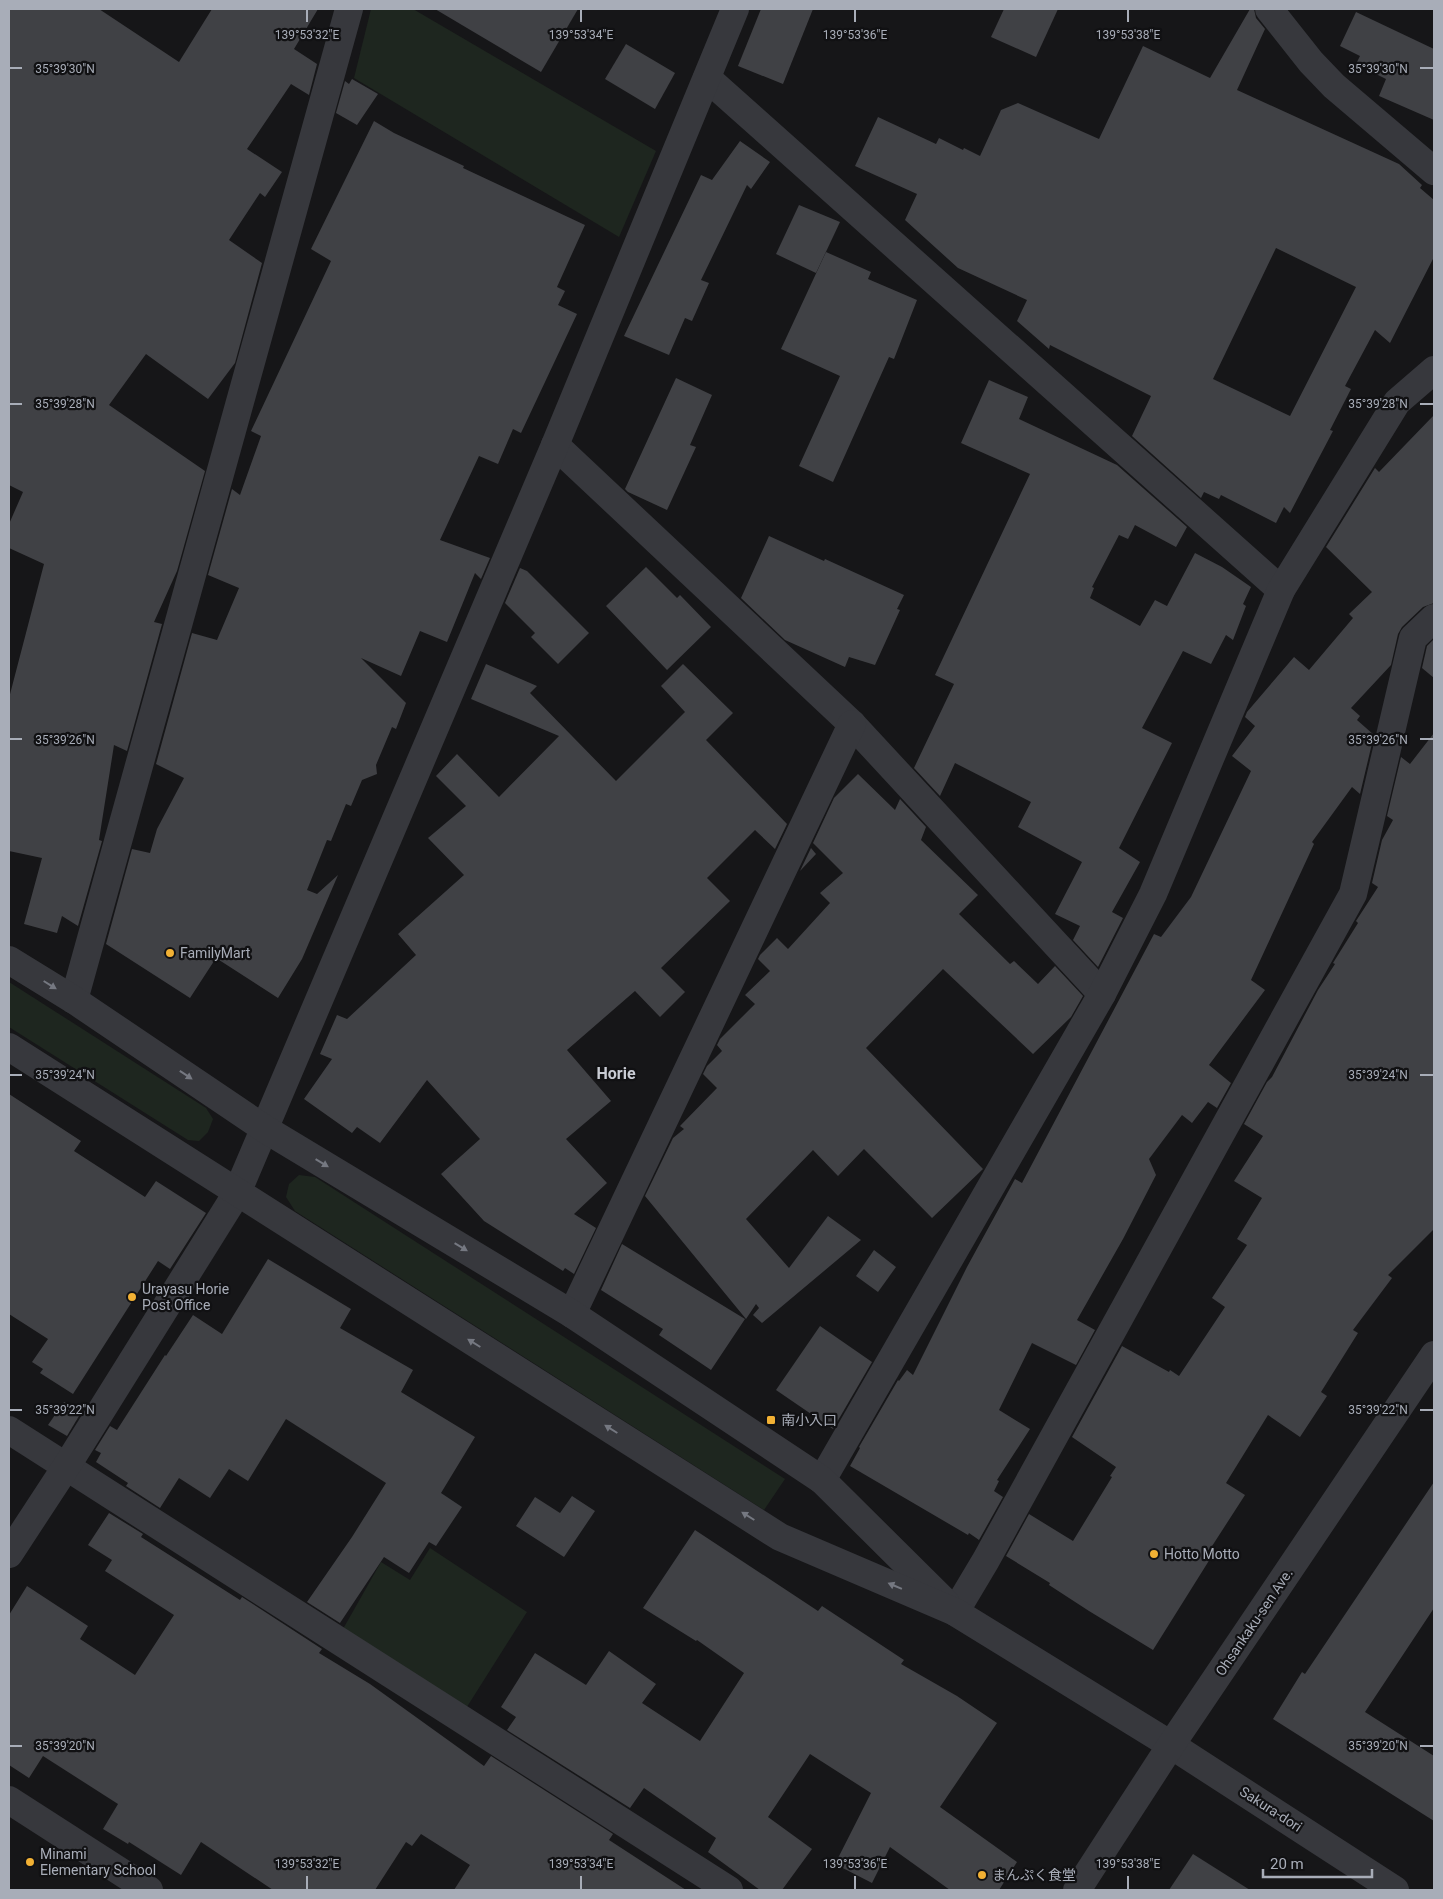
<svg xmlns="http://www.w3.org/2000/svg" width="1443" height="1899" font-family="Roboto,'Noto Sans JP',sans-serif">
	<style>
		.green { fill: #1e261f }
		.building { fill: #404145; fill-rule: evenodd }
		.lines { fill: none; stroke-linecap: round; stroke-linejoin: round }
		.minor { stroke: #37383d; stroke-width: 28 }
		.tertiary { stroke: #37383d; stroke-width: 28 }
		.oneway { fill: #757881 }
		.ticks { fill: none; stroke: #a8adb8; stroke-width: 2 }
		.poi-dot { fill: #f2b134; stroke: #111113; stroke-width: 2 }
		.labels { text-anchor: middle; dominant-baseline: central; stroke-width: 4.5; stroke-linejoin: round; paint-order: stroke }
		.poi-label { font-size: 14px; fill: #a8adb8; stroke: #111113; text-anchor: start }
		.street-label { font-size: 14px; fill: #a8adb8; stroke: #111113 }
		.quarter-label { font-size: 16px; font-weight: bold; fill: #c9ccd4; stroke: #111113 }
		.ticks-label { font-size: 12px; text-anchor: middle; fill: #a8adb8; stroke: #111113; stroke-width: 4.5; stroke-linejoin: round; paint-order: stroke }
	</style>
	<rect width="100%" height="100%" fill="#161618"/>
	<g class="green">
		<polygon points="371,9 413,9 656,151 619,237 354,78"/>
		<polygon points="9,982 206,1108 213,1119 208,1132 199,1141 188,1140 9,1027"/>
		<polygon points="299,1175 315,1177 785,1479 764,1510 295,1211 286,1197 289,1184"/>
		<polygon points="430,1548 527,1612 465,1710 343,1629 381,1562 410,1580"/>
	</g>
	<g class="building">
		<polygon points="9,9 99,9 179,62 212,9 318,9 294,49 317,64 309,95 291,84 247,149 282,172 265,197 260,193 229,240 262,263 235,363 208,399 146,354 109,405 205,471 177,571 154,622 162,624 127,751 114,745 99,840 102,841 78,926 62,916 57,933 24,924 42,858 9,851 9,698 44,564 9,548 9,524 23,492 9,485"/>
		<polygon points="435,9 578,9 541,72"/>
		<polygon points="761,9 813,9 783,84 738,66"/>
		<polygon points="1004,9 1058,9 1036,57 991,37"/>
		<path d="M1250,9H1254L1256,18L1265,29L1237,90L1399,164L1422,185L1420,188L1434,200V257L1390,343L1375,330L1345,386L1351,389L1330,430L1333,431L1290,513L1284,507L1276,523L1221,495L1219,499L1204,492L1201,498L1132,436L1151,396L1050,345L1049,349L1017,321L1027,300L958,268L905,220L917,194L855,166L878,117L936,144L939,138L963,150L964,148L980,156L1001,110L1018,103L1099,139L1143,46L1210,78ZM1276,248L1356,287L1290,416L1213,379Z"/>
		<polygon points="1356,12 1434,49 1434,120 1379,96 1386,79 1356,64 1360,56 1340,46"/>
		<polygon points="626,44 675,73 655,109 605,79"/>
		<polygon points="352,79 378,94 357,125 336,113 345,81 349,84"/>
		<polygon points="374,121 394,133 464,166 463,168 585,225 557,287 565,291 558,305 577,314 521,433 513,429 498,464 479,456 440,540 490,558 481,579 475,573 447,642 420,631 401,676 361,658 406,703 396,729 392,727 376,765 377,774 362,780 351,806 346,804 331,841 327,840 307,890 317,894 338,875 302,959 278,998 216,958 190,998 106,944 132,849 150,853 157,829 184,778 156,764 192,633 217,640 239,588 208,575 232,489 240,495 261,436 251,431 331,261 311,249"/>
		<polygon points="740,141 770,162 751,189 747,185 701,280 709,283 692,321 685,318 669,355 624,336 701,175 712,180"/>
		<polygon points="799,205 840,222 816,273 776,254"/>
		<polygon points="826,252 871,272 868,279 917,300 894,359 889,357 833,482 799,466 840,376 781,349"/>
		<polygon points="676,378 712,395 690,445 696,447 667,510 628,492 625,489"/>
		<polygon points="989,380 1028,397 1019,419 1117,465 1187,527 1176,547 1135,525 1128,539 1119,535 1092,587 1094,588 1090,598 1140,626 1155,600 1167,606 1195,553 1222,567 1251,587 1243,604 1246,606 1233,640 1226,635 1211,664 1183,651 1142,728 1172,743 1119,848 1140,862 1112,912 1123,918 1098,967 1073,940 1080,926 1055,914 1082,862 1018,827 1031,802 955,763 940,796 914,768 954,684 935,675 1030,474 961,443"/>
		<polygon points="1434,415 1434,603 1423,607 1402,627 1398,634 1391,665 1351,708 1360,716 1357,720 1374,735 1360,794 1352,787 1312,842 1314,844 1251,980 1265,990 1209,1065 1231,1083 1217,1108 1208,1102 1192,1123 1182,1115 1149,1159 1156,1175 1123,1239 1077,1320 1095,1330 1076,1365 1032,1343 999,1410 1030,1429 997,1480 999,1481 994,1491 1003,1497 979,1540 969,1533 968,1535 850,1466 860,1448 859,1447 898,1380 899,1381 907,1370 913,1375 967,1267 1015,1179 1022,1183 1154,934 1161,937 1191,897 1251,771 1232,756 1255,726 1245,717 1247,712 1294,657 1309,670 1353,618 1349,614 1372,592 1326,547 1375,468 1379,472"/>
		<polygon points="769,536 824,561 825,559 904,595 897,609 900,610 875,665 849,657 845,667 785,640 741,598"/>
		<polygon points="646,567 677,598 680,595 711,627 667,670 606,606"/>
		<polygon points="520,568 527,571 589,633 558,664 531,637 535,633 505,603"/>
		<polygon points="1434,639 1434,678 1422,668 1427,646"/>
		<polygon points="486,664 537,686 530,693 616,781 685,712 661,686 683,664 733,713 706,740 787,824 775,849 755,830 707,878 730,901 661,968 685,992 660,1017 635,991 567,1050 611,1101 566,1139 607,1183 574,1214 596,1228 574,1274 565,1268 563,1271 484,1221 441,1174 480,1139 427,1080 380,1143 357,1127 352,1133 304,1099 332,1059 320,1054 337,1015 347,1019 416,955 398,934 464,875 428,838 466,806 436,776 457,754 499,797 559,736 471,699"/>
		<polygon points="1434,733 1434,1229 1388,1275 1392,1278 1353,1330 1358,1333 1321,1392 1327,1396 1300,1437 1268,1415 1226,1483 1245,1495 1205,1557 1210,1559 1153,1650 1089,1611 1049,1585 1050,1583 1006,1556 1029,1514 1073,1541 1112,1477 1110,1476 1116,1467 1072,1437 1122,1346 1169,1372 1170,1370 1179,1376 1225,1307 1212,1298 1247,1245 1237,1239 1262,1198 1234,1181 1263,1136 1244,1124 1267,1082 1272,1077 1318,990 1335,964 1333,963 1358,923 1356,921 1378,887 1372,883 1382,840 1393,820 1387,816 1401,757 1410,764"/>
		<polygon points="858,774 895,810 900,799 926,827 921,840 978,895 959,914 1010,964 1014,961 1038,984 1055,966 1083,996 1071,1017 1033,1054 943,969 866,1048 983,1169 932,1218 864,1149 838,1176 813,1150 746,1219 789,1268 828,1216 861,1240 762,1323 753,1315 759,1308 756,1304 746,1319 645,1196 673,1138 684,1129 680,1126 717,1088 703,1074 707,1066 722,1051 717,1045 720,1039 755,1004 745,995 770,971 758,959 760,955 777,938 788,949 830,903 820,893 843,873 813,843 834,798"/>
		<polygon points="811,848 816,854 800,871"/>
		<polygon points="9,1094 81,1141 74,1151 145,1197 156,1181 206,1213 170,1269 158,1261 73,1394 40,1373 43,1369 32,1362 48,1339 9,1314"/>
		<polygon points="622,1244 745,1319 711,1370 659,1335 663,1329 601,1290"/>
		<polygon points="874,1250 896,1267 878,1292 856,1276"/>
		<polygon points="268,1259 351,1309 340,1328 413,1370 401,1392 475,1437 441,1493 462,1507 436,1546 429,1542 409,1573 384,1557 340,1623 307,1602 352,1537 386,1483 286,1419 248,1481 229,1469 210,1498 179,1478 160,1508 126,1486 128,1483 96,1462 101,1453 95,1450 110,1426 117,1430 165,1355 166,1356 193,1315 222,1334"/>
		<polygon points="820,1326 872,1362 833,1429 776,1390"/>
		<polygon points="64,1402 82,1411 67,1436 48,1425"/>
		<polygon points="1434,1482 1434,1608 1365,1712 1434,1756 1434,1821 1273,1719 1302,1672 1305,1674"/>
		<polygon points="572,1496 595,1511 564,1557 516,1526 535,1497 560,1513"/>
		<polygon points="109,1513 143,1534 141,1537 240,1600 242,1597 322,1649 319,1653 370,1684 484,1766 491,1756 613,1834 609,1840 686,1890 454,1890 470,1865 421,1834 412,1846 406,1842 375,1890 273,1890 201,1842 181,1875 129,1842 128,1844 103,1829 118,1804 43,1756 29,1778 9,1765 9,1615 27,1586 88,1626 80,1639 135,1675 174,1615 105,1571 112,1560 88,1545"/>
		<polygon points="695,1530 818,1611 822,1606 904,1660 901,1664 957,1696 997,1723 940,1807 1017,1862 999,1890 950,1890 890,1847 872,1883 835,1864 871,1793 810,1754 768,1817 812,1849 782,1890 760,1890 708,1852 716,1838 644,1788 630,1808 507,1730 516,1717 501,1707 535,1653 586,1685 609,1651 656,1684 642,1703 700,1741 744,1673 697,1640 696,1641 643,1608"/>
		<polygon points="1193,1854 1250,1890 1169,1890"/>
	</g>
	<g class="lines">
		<g class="minor">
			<polyline points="1269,9 1311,62 1334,86 1434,171"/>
			<polyline points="707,78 1281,590"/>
			<polyline points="555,445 852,724 1102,994"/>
			<polyline points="74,1000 349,9"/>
			<polyline points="572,1314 852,724"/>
			<polyline points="9,1430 729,1890"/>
			<polyline points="822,1480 1102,994 1153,894 1281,590 1397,402 1434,370"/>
			<polyline points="9,1554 66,1467 237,1193 555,445 735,9"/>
			<polyline points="955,1612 986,1560 1353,894 1413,638 1434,618"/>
			<polyline points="9,1800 149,1890"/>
		</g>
		<g class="tertiary">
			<polyline points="9,960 74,1000 265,1129 572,1314 822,1480 945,1602"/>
			<polyline points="9,1047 780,1537 955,1612 1171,1745 1395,1890"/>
			<polyline points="1077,1890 1171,1745 1434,1355"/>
		</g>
	</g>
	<defs><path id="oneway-solid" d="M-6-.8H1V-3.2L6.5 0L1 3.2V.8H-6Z" transform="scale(1.25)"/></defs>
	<g class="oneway">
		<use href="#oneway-solid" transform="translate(50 985) rotate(32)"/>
		<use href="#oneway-solid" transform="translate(186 1075) rotate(34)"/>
		<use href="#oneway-solid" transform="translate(322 1163) rotate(31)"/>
		<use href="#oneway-solid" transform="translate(461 1247) rotate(31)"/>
		<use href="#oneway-solid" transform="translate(474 1343) rotate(-148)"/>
		<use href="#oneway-solid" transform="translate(611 1429) rotate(-148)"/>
		<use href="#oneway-solid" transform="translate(748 1516) rotate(-148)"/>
		<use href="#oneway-solid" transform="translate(895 1586) rotate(-157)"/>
	</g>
	<path class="ticks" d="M307,10V22M581,10V22M855,10V22M1128,10V22M10,68H22M1420,68H1433M10,404H22M1420,404H1433M10,739H22M1420,739H1433M10,1075H22M1420,1075H1433M10,1410H22M1420,1410H1433M10,1746H22M1420,1746H1433M307,1876V1889M581,1876V1889M855,1876V1889M1128,1876V1889"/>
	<g class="poi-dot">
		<circle cx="170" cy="953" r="5"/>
		<circle cx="132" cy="1297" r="5"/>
		<rect x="766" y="1415" width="10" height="10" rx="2.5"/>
		<circle cx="1154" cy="1554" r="5"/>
		<circle cx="30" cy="1862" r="5"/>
		<circle cx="982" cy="1875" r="5"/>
	</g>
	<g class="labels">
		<g class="poi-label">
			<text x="180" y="953">FamilyMart</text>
			<text x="142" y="1289">Urayasu Horie<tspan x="142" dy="16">Post Office</tspan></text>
			<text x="781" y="1420">南小入口</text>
			<text x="1164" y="1554">Hotto Motto</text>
			<text x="40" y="1854">Minami<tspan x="40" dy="16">Elementary School</tspan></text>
			<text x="992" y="1875">まんぷく食堂</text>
		</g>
		<g class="street-label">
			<text transform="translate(1254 1622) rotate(-56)">Ohsankaku-sen Ave.</text>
			<text transform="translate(1271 1809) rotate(33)">Sakura-dori</text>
		</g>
		<g class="quarter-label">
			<text x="616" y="1073">Horie</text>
		</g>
	</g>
	<g class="ticks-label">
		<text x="307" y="39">139°53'32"E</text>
		<text x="581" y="39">139°53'34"E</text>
		<text x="855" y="39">139°53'36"E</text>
		<text x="1128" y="39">139°53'38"E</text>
		<text x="65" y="73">35°39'30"N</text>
		<text x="1378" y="73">35°39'30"N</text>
		<text x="65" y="408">35°39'28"N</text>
		<text x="1378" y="408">35°39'28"N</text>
		<text x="65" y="744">35°39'26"N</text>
		<text x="1378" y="744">35°39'26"N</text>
		<text x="65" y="1079">35°39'24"N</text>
		<text x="1378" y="1079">35°39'24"N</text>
		<text x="65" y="1414">35°39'22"N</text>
		<text x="1378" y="1414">35°39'22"N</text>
		<text x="65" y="1750">35°39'20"N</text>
		<text x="1378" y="1750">35°39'20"N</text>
		<text x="307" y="1868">139°53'32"E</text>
		<text x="581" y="1868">139°53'34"E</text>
		<text x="855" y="1868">139°53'36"E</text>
		<text x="1128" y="1868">139°53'38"E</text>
	</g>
	<rect width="1443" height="1899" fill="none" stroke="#a8adb8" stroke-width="20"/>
	<path d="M1263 1869v8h109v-8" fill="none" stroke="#a8adb8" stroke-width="2.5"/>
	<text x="1270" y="1869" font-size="15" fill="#a8adb8" stroke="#111113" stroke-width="4" paint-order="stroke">20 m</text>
</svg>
